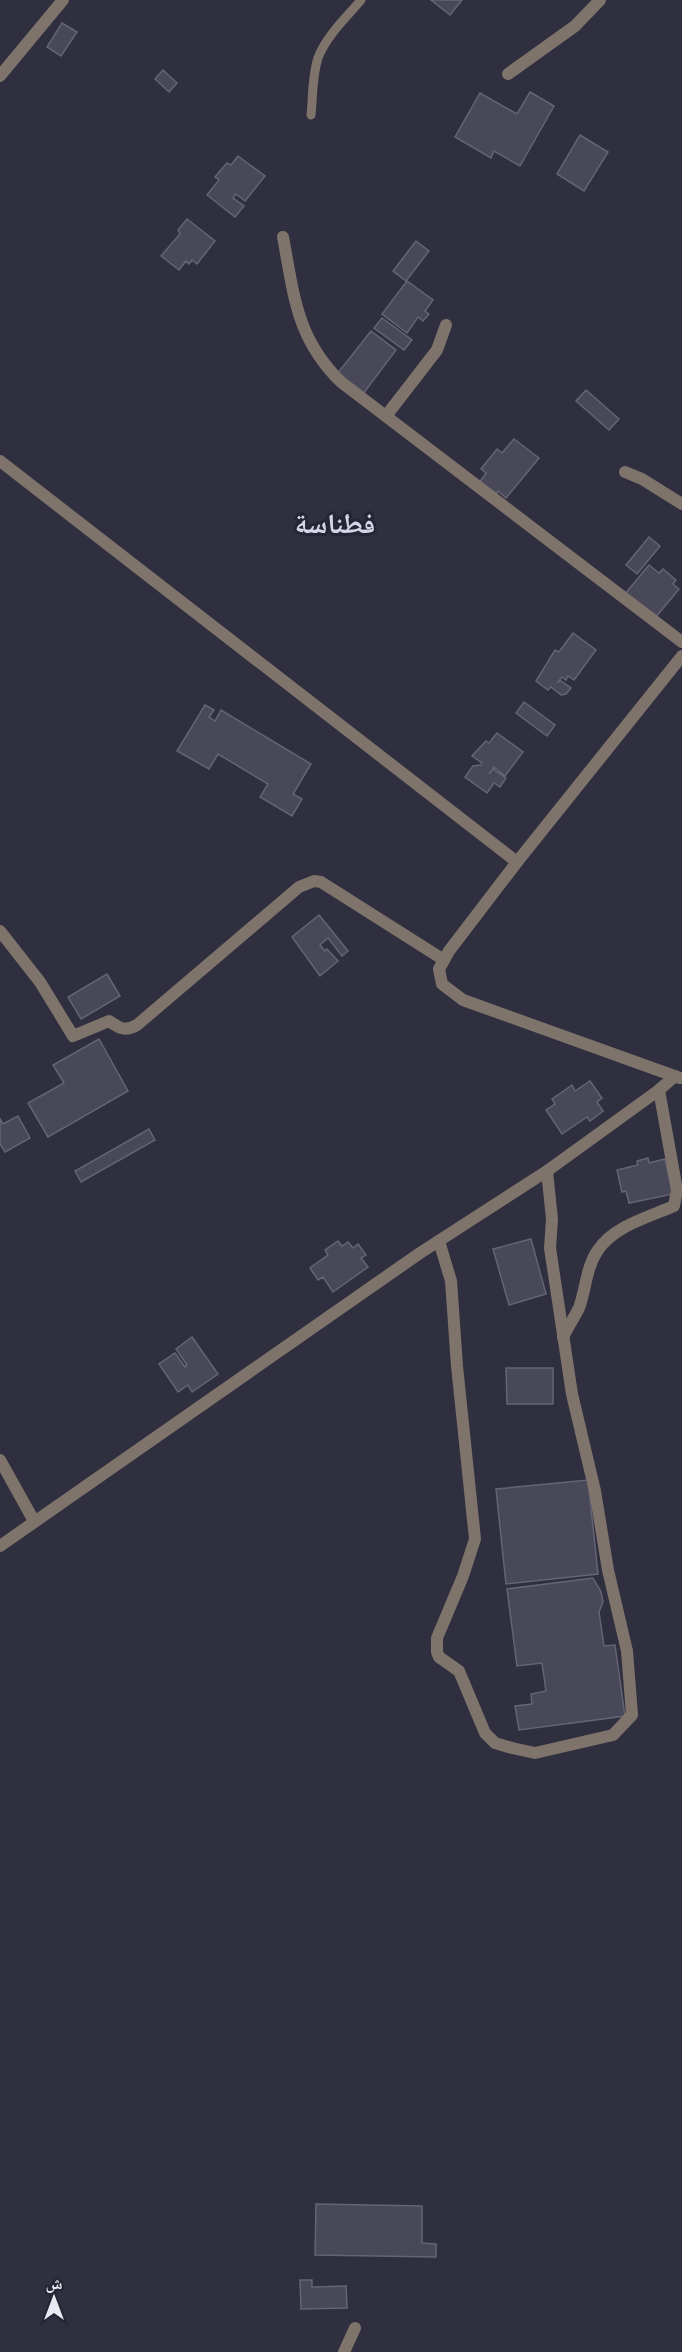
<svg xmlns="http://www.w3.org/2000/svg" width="682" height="2352" font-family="Cabin,'Noto Naskh Arabic',sans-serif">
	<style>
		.building { fill: #484859; stroke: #646476; stroke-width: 1.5 }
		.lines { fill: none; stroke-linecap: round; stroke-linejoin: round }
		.lane { stroke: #7f746b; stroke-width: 9 }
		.street { stroke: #7f746b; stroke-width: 12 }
		.labels { text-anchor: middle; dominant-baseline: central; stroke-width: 6; stroke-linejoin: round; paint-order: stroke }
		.district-label { font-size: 28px; font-weight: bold; fill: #d6d6eb; stroke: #252534 }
	</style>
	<rect width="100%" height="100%" fill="#2f2f3f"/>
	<g class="building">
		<polygon points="431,0 462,0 450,15"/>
		<polygon points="62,23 77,32 61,56 47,47"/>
		<polygon points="163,70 177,83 169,92 155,79"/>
		<polygon points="530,92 554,106 520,166 494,151 491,158 455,137 480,93 517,114"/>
		<polygon points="580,135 608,152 584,191 557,174"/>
		<polygon points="238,156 265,176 245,201 236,194 233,198 244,206 235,217 207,195 219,180 215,177 227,163 231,165"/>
		<polygon points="187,219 215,241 197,264 192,260 189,264 186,261 179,270 161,256 180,234 178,230"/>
		<polygon points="416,241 429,251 406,281 393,271"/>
		<polygon points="407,281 433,300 425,311 429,314 423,321 418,317 407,333 382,314"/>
		<polygon points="382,318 412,340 404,350 374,328"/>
		<polygon points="371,331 396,350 363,394 337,374"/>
		<polygon points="586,390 619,419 609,430 576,401"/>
		<polygon points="514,439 539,458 506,498 498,491 495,495 479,483 486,473 481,469 497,449 502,453"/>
		<polygon points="649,537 660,546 637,574 626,565"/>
		<polygon points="649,565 659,573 663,569 676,580 673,584 679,589 655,618 625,594"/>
		<polygon points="573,633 596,650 574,680 568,676 566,680 562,677 558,682 561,681 571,688 566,694 561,695 551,687 548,690 536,681 555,650 559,652"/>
		<polygon points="524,702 555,725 547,736 516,713"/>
		<polygon points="205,705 214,710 209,717 215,721 221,710 311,764 293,794 302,799 292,816 260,797 268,784 218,754 209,769 177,751"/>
		<polygon points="497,733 523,752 505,776 494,767 489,774 493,769 506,778 500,787 494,783 487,793 465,777 473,766 481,765 482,763 472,756 486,741 489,743"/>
		<polygon points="319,915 348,951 342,956 328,938 320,945 325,951 327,949 338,961 320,976 292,937"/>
		<polygon points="107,974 120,996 81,1019 68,997"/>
		<polygon points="99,1039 128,1091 48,1137 28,1103 64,1083 53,1065"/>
		<polygon points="590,1081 602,1098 597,1102 603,1111 590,1121 587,1117 562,1134 546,1110 555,1104 552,1099 572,1085 575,1091"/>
		<polygon points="18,1116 30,1138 5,1152 0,1144 0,1119 3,1124"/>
		<polygon points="149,1129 155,1140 81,1182 75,1171"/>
		<polygon points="648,1158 649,1163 665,1159 673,1194 629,1203 626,1191 622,1192 617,1170 638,1165 637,1161"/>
		<polygon points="531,1239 546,1294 509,1305 493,1249"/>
		<polygon points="338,1241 342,1246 348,1242 353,1248 358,1244 366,1255 361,1258 368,1267 333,1292 323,1277 318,1280 310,1268 328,1255 325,1250"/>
		<polygon points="192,1337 218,1374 192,1392 188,1385 178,1392 159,1364 175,1353 185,1367 187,1365 176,1349"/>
		<polygon points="506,1368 553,1368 553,1404 507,1404"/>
		<polygon points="588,1480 598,1574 506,1584 496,1489"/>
		<polygon points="593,1578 601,1592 603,1602 599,1612 604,1646 615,1645 625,1716 519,1730 515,1706 532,1704 531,1694 546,1691 542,1663 517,1666 507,1589"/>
		<polygon points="316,2204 422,2206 422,2243 436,2244 436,2257 315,2255"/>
		<polygon points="300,2280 312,2280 312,2287 346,2286 347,2308 301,2309"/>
	</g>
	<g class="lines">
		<path class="lane" d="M311,115C313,96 312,76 318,58C326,36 347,17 361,0"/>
		<g class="street">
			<polyline points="508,74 575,26 600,0"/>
			<polyline points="0,76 63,0"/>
			<path d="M283,237C294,295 296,338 341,382L682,642"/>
			<polyline points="386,416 437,350 446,325"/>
			<polyline points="0,461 517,862"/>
			<polyline points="625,472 642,479 682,504"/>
			<path d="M0,931L40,982L73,1036L109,1021C119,1028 125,1032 137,1025L299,887L314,881L321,882L444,960"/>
			<polyline points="680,1078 463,1000 442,984 439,969 449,951 517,862 682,656"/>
			<polyline points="439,1241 451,1281 457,1366 475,1539 463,1576 437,1638 437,1652 439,1657 459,1671 485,1733 495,1743 512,1748 535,1753 613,1735 632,1715 627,1651 608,1570 595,1491 572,1394 550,1248 552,1219 547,1171"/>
			<path d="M563,1337C568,1327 574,1318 579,1308C586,1289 586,1267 598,1250C614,1226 649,1217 674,1206L677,1190L659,1090"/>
			<polyline points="0,1460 34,1521"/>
			<polyline points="0,1546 420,1253 547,1171 659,1090 675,1076"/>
			<polyline points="344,2352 355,2328"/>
		</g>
	</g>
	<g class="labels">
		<g class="district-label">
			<text x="335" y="523">فطناسة</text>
		</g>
	</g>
	<g transform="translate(54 2298)" stroke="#252534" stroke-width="4.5" paint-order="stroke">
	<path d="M0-4.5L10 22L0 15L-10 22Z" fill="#e9e9f3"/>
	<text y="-9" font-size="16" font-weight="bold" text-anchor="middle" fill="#e9e9f3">ش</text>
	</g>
</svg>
